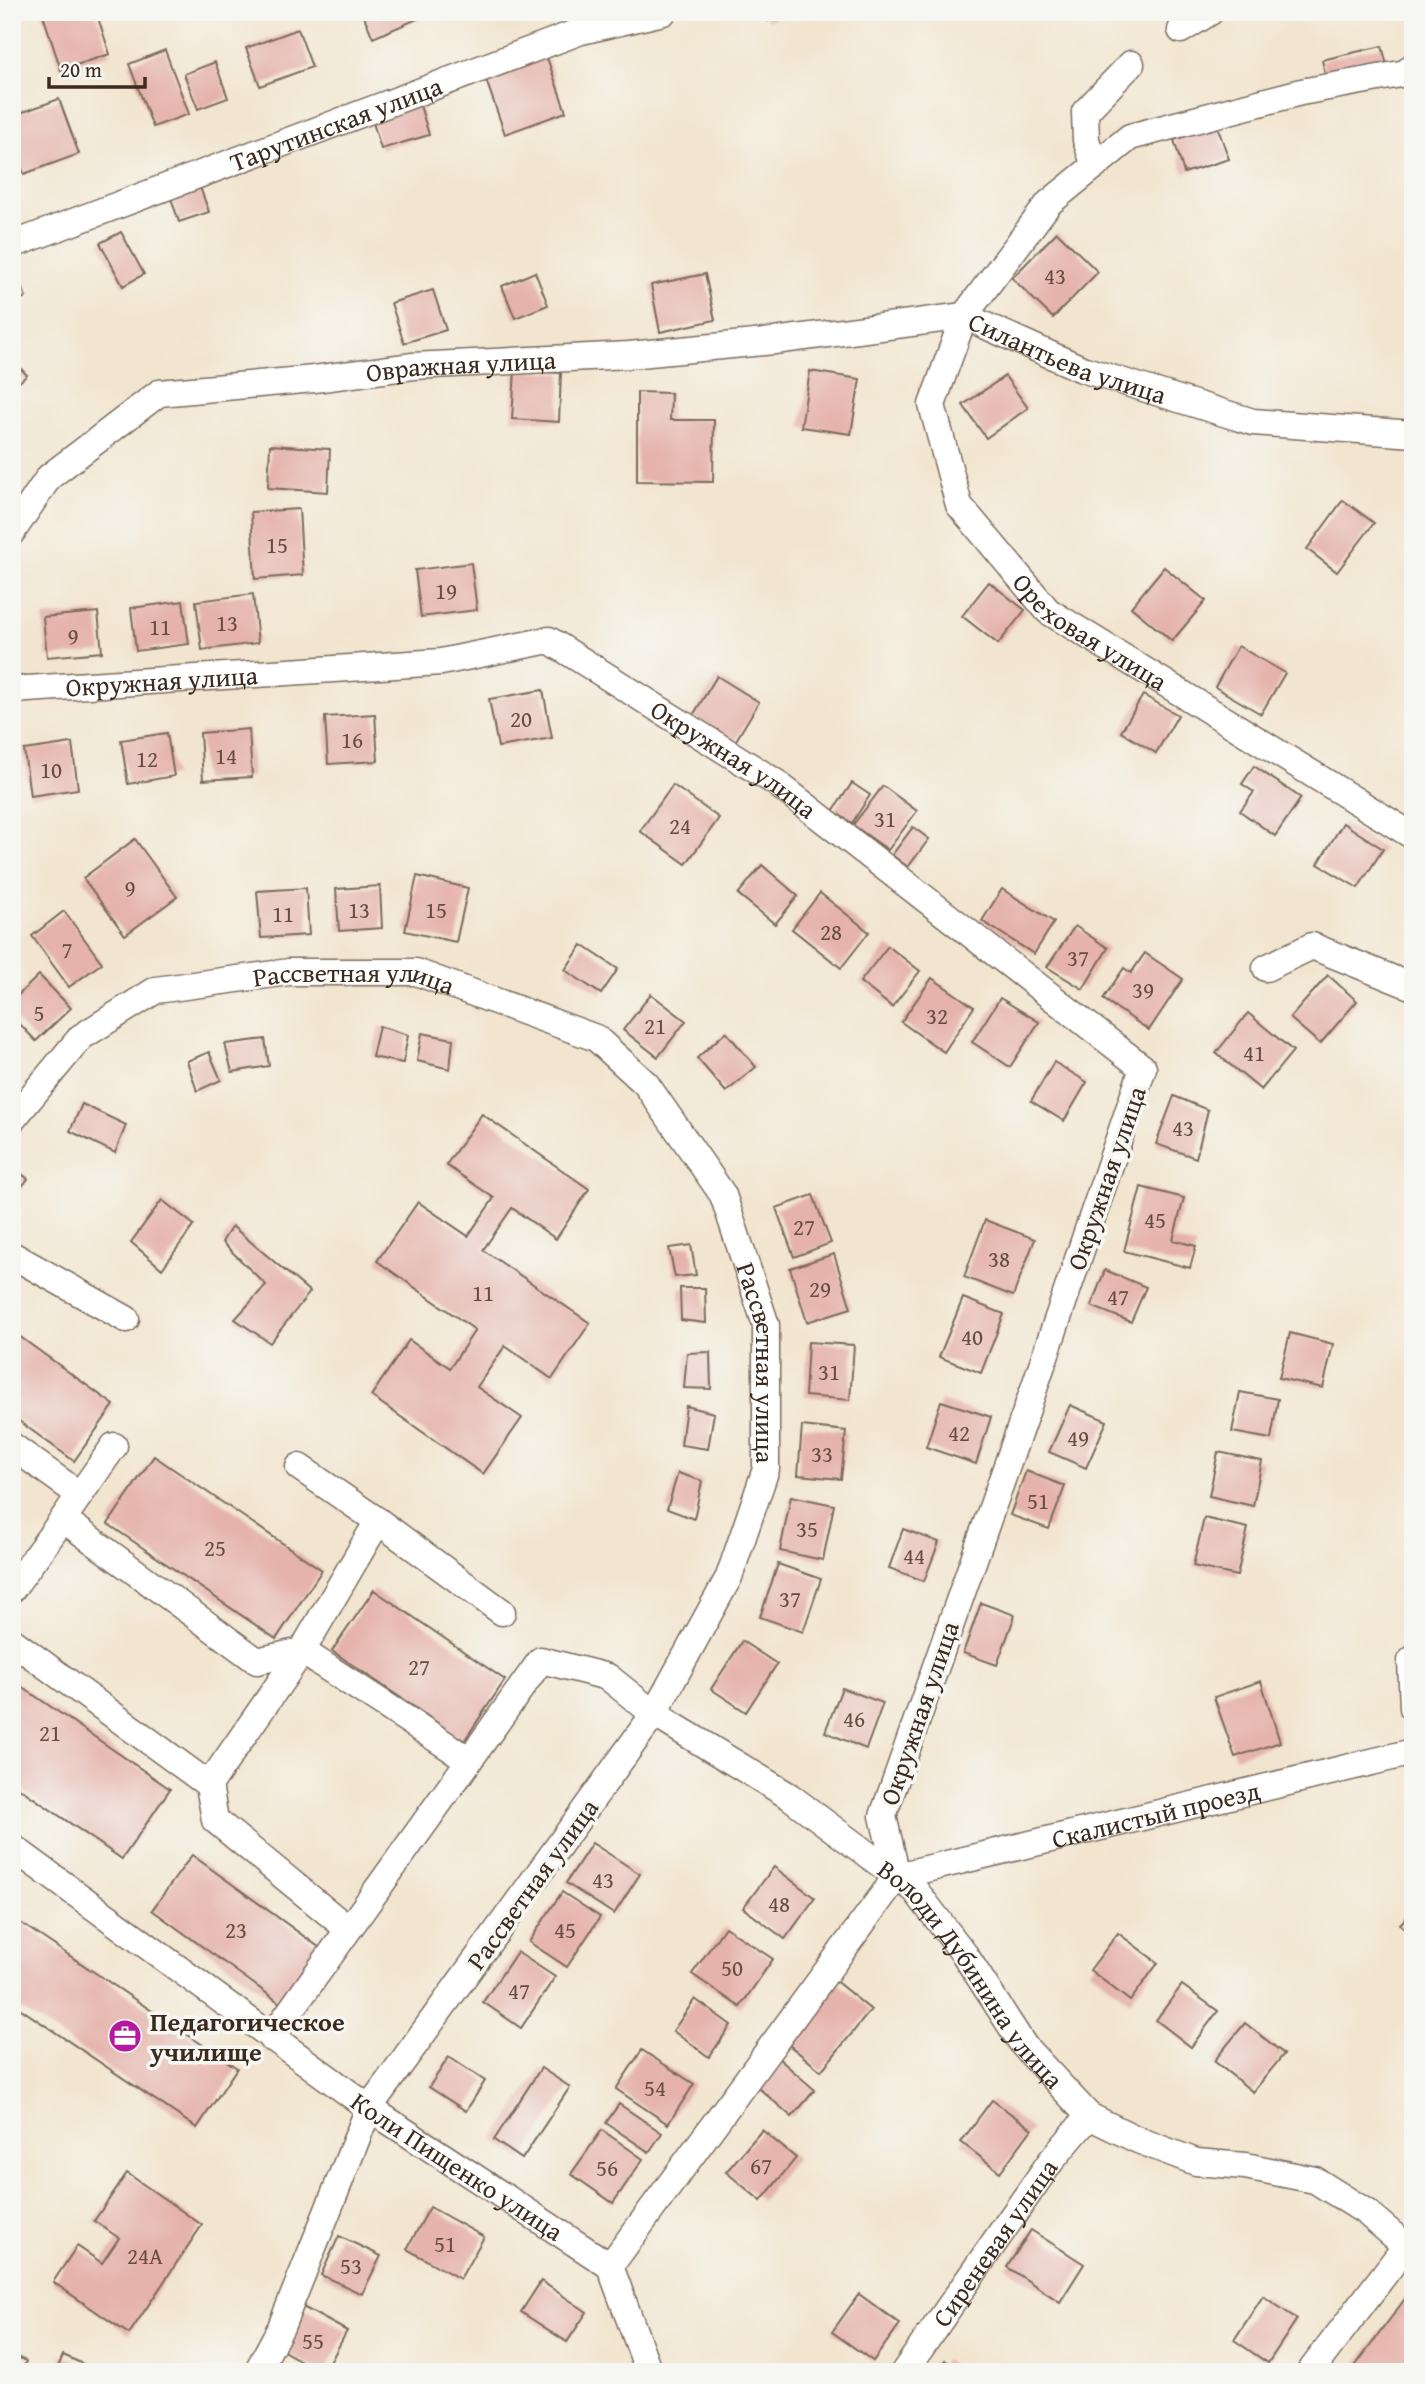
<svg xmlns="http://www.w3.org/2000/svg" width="1425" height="2384" font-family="'Gentium Book Plus',serif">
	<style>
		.building { fill: #e5b3ab }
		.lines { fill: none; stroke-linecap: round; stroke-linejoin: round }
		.minor-casing { stroke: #7b6b5c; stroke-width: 29 }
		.minor { stroke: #fff; stroke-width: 26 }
		.labels { text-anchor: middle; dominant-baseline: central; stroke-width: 7; stroke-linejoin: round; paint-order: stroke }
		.number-label { font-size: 23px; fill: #664c41 }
		.street-label { font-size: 26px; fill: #3b2a1e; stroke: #f6f6f2 }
		.poi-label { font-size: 26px; font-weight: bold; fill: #3b2a1e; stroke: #f6f6f2; text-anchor: start }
	</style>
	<rect width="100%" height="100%" fill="#f6f6f2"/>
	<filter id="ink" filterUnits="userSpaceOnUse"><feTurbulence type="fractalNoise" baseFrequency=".0143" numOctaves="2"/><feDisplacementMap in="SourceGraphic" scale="14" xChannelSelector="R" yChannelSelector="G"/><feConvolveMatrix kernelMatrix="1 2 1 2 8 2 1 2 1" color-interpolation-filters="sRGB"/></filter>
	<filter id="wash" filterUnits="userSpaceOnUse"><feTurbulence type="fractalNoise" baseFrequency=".00686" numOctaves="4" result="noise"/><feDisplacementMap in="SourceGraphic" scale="28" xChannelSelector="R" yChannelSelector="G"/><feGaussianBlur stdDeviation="1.57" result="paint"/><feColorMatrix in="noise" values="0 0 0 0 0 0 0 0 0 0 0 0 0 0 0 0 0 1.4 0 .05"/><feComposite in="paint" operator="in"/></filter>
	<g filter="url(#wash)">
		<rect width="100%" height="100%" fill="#f2e5cf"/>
		<g id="blocks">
			<g class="building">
				<polygon points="42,12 96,12 110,54 61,70"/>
				<polygon points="362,12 421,12 422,17 373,38"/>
				<polygon points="764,12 788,12 768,21"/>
				<polygon points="298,29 312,67 260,86 246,48"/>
				<polygon points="1382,46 1387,65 1326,79 1322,60"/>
				<polygon points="165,50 189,114 153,127 129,64"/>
				<polygon points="545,52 566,112 505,134 484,74"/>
				<polygon points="215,62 228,98 198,109 184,74"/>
				<polygon points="59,99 79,154 24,174 12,141 12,116"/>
				<polygon points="420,105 429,135 381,149 372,119"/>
				<polygon points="1217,126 1229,159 1184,173 1174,140"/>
				<polygon points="197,179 209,212 179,222 168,189"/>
				<polygon points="121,232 144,274 123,286 100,243"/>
				<polygon points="1057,232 1098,272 1053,318 1012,278"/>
				<polygon points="12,263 26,297 12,303"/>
				<polygon points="535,272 548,305 515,318 502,286"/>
				<polygon points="705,274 715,320 660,332 651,285"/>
				<polygon points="433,290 446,330 404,343 391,303"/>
				<polygon points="12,360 27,375 12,389"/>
				<polygon points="515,370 561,373 559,422 512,419"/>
				<polygon points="810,371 860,379 851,434 801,427"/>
				<polygon points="1005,376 1028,408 986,438 963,405"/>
				<polygon points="637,392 671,393 670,420 714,420 713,482 637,481"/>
				<polygon points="270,445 330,449 328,492 268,488"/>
				<polygon points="1343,500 1374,523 1337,572 1307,549"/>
				<polygon points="299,509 303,575 255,579 251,512"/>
				<polygon points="471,563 477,610 421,617 415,570"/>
				<polygon points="1164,567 1206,601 1172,641 1131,607"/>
				<polygon points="989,582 1025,610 998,644 962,616"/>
				<polygon points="253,594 258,643 202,650 196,601"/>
				<polygon points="183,601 189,644 136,651 131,608"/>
				<polygon points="98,612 102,652 47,657 43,617"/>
				<polygon points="1238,646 1285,673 1261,714 1215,687"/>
				<polygon points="717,676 759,702 735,742 692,717"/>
				<polygon points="543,690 552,738 498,747 489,699"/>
				<polygon points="1143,695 1178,715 1156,753 1121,732"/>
				<polygon points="375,714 378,761 328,764 325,717"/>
				<polygon points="249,729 252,777 203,780 200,733"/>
				<polygon points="167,733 174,776 128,784 121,740"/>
				<polygon points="72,743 78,789 30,796 24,750"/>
				<polygon points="1254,766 1301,798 1275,836 1240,811 1254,792 1242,784"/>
				<polygon points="852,783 870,795 852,823 833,811"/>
				<polygon points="673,785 719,818 686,864 640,831"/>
				<polygon points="883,786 917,811 888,850 853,825"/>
				<polygon points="1343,823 1383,849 1358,888 1318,864"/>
				<polygon points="913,827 929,839 908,867 892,855"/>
				<polygon points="135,839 177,897 125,935 83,878"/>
				<polygon points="762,865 798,896 775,924 738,894"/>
				<polygon points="417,876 468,888 456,942 405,931"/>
				<polygon points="380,886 382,928 339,931 336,889"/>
				<polygon points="306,888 309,935 261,938 257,891"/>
				<polygon points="1002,889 1054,922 1034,954 982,921"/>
				<polygon points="820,893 869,932 841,968 792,929"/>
				<polygon points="64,911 102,963 69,987 32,936"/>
				<polygon points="1075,926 1108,948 1083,989 1047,967"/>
				<polygon points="582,945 618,969 601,994 565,970"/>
				<polygon points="888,946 920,971 892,1007 860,982"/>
				<polygon points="1145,953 1183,979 1149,1030 1103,999 1124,968 1131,973"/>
				<polygon points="39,975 71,1008 36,1041 12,1016 12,1001"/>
				<polygon points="1328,975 1357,1001 1320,1044 1290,1018"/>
				<polygon points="932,978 974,1007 944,1052 901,1022"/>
				<polygon points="651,994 686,1021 658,1057 623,1030"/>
				<polygon points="1000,998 1039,1022 1010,1067 972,1042"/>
				<polygon points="1248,1013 1293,1051 1261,1090 1216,1053"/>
				<polygon points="379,1026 408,1035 403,1063 372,1057"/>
				<polygon points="726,1032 756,1067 726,1092 697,1058"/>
				<polygon points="422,1033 453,1039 450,1069 417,1061"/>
				<polygon points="265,1039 269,1066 232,1072 225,1044"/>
				<polygon points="209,1052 221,1080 197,1091 187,1061"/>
				<polygon points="1054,1062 1087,1082 1064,1121 1031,1101"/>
				<polygon points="1174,1096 1208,1110 1196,1158 1156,1144"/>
				<polygon points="82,1104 126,1125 115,1153 70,1131"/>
				<polygon points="482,1114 589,1189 556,1239 512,1208 483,1250 590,1323 552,1379 505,1346 477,1387 522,1418 483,1474 371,1396 409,1340 450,1368 475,1330 377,1261 418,1202 468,1236 494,1198 446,1165"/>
				<polygon points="12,1166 28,1179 12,1199"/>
				<polygon points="1141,1187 1184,1198 1173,1240 1196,1246 1190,1268 1124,1251"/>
				<polygon points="813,1195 831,1243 794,1257 776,1208"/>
				<polygon points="162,1200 194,1225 162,1269 131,1242"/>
				<polygon points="985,1220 1035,1239 1013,1296 964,1277"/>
				<polygon points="232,1226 310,1292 270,1343 235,1319 266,1285 222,1242"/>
				<polygon points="691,1245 696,1275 675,1277 669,1248"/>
				<polygon points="834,1254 851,1308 807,1322 790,1268"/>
				<polygon points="1105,1270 1146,1287 1131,1322 1091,1306"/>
				<polygon points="680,1288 705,1288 706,1323 681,1320"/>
				<polygon points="963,1298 1004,1314 981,1373 939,1357"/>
				<polygon points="12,1331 114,1405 74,1461 12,1416"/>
				<polygon points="1290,1333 1333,1344 1323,1388 1279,1378"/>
				<polygon points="808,1342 854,1345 850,1400 805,1396"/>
				<polygon points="710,1352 711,1389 684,1388 687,1353"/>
				<polygon points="1240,1392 1278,1399 1271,1439 1232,1432"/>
				<polygon points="941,1401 991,1417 976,1464 926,1447"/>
				<polygon points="1070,1405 1107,1421 1086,1468 1049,1452"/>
				<polygon points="686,1406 714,1413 708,1449 681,1445"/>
				<polygon points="802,1426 846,1431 841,1479 798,1475"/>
				<polygon points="1218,1452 1262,1461 1253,1506 1209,1496"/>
				<polygon points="154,1456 322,1570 276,1639 108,1524"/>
				<polygon points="1026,1471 1065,1486 1049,1529 1010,1515"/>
				<polygon points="678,1473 702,1481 694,1519 667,1509"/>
				<polygon points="791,1496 834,1505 823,1560 780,1551"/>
				<polygon points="1204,1518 1248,1528 1237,1576 1193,1566"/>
				<polygon points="903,1529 939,1542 924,1581 889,1568"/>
				<polygon points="778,1564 821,1579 803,1632 760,1617"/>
				<polygon points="374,1590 505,1680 464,1741 332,1651"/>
				<polygon points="981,1603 1015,1615 997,1665 963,1653"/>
				<polygon points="742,1641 777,1664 746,1712 711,1689"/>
				<polygon points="12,1680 170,1789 122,1859 12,1783"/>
				<polygon points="1261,1681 1280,1742 1235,1757 1214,1697"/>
				<polygon points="842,1688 883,1703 866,1749 825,1732"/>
				<polygon points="592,1843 640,1874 614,1914 566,1883"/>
				<polygon points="192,1855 320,1948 280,2003 152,1910"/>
				<polygon points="774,1867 815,1898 785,1939 743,1908"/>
				<polygon points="562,1892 600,1917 567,1967 529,1942"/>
				<polygon points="1413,1911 1413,1937 1400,1924"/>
				<polygon points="12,1917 237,2068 197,2128 12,2003"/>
				<polygon points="725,1927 773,1959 740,2007 692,1974"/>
				<polygon points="1118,1933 1158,1963 1130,2001 1090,1970"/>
				<polygon points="517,1952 555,1977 521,2028 483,2002"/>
				<polygon points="833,1979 871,2010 821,2071 783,2040"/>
				<polygon points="1182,1985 1218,2011 1191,2047 1156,2020"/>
				<polygon points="695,1999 731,2025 709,2057 673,2031"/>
				<polygon points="1245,2023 1284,2054 1253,2092 1214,2061"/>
				<polygon points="642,2050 694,2084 668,2124 616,2089"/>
				<polygon points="449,2057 485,2081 466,2111 429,2087"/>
				<polygon points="777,2057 815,2090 792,2117 754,2084"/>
				<polygon points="541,2068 570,2087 522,2159 494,2140"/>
				<polygon points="992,2100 1032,2129 1000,2172 961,2142"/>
				<polygon points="619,2104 662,2133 649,2152 606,2123"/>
				<polygon points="602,2130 643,2159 613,2203 571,2174"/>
				<polygon points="762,2130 796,2158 761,2201 726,2172"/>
				<polygon points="127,2173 202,2225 129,2334 53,2282 77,2246 102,2263 119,2238 94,2221"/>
				<polygon points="430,2207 484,2237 460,2279 407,2249"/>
				<polygon points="1031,2230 1084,2264 1060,2302 1007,2267"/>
				<polygon points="339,2236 381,2256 362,2294 321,2275"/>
				<polygon points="541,2281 587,2312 567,2342 521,2312"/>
				<polygon points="1410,2292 1413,2294 1413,2358 1402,2372 1365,2372 1356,2365"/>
				<polygon points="859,2294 900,2324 873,2361 832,2332"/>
				<polygon points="1263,2296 1297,2319 1268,2363 1234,2340"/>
				<polygon points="303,2307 347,2331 325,2372 321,2372 280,2349"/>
				<polygon points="12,2355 26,2361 22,2372 12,2372"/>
				<polygon points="63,2355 101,2372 56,2372"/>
				<polygon points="945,2360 961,2372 937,2372"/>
			</g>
		</g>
	</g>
	<g filter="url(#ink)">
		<use href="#blocks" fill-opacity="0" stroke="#7b6b5c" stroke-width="2"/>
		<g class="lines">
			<defs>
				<g id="minor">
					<polyline points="1181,30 1210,12"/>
					<path id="s1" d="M1413,66L1406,73L1301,92L1130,137L1049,203L964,316L932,405L959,505L1048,611L1413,836"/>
					<polyline points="1095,166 1086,140 1085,112 1131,64"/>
					<path id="s2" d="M12,245L581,31L663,12"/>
					<path id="s3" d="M964,316L1082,369L1253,422L1413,434"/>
					<path id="s4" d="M12,532L49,477L159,393L314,379L413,366L629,355L774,341L964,316"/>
					<path id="s5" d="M12,690L441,662L549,640L775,782L1143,1068L1028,1406L883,1816L897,1876L610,2266"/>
					<polyline points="1266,968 1312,946 1413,987"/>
					<path id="s6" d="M12,1120L81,1037L156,990L289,972H416L596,1038L646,1084L723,1195L766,1325V1469L729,1577L654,1714L369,2108L281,2327L257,2372"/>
					<polyline points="12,1255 126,1319"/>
					<polyline points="12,1446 80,1495"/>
					<polyline points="114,1446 63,1519 257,1661 302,1651"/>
					<polyline points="299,1467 378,1521"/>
					<polyline points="12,1589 63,1519"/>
					<polyline points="12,1641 209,1785 302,1651"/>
					<polyline points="1413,1659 1411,1661 1413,1708"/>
					<polyline points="469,1760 302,1651 378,1521 502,1612"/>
					<polyline points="209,1785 215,1820 348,1929"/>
					<path id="s7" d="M12,1847L369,2108L610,2266L649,2372"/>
					<path id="s8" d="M897,1876L1413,1752"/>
					<path id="s9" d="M271,2038L541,1660L608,1677L654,1714L789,1796L915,1890L965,1955L1024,2046L1089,2116L1138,2140L1196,2162L1245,2166L1315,2180L1366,2212L1406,2246L1413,2249"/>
					<path id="s10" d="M904,2372L1051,2161L1089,2116"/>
					<polyline points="1310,2372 1406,2246"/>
				</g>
			</defs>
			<use href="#minor" class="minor-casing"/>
			<use href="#minor" class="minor"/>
		</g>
	</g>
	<defs>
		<symbol id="office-disc" viewBox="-11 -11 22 22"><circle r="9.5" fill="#b5179e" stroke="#f6f6f2"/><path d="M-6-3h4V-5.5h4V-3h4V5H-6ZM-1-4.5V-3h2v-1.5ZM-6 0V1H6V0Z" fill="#fff"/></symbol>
	</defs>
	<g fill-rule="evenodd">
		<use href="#office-disc" x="106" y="2017" width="38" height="38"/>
	</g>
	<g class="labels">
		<g class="number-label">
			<text x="1055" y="275">43</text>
			<text x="277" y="544">15</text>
			<text x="446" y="590">19</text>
			<text x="227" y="622">13</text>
			<text x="160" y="626">11</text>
			<text x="73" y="635">9</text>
			<text x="521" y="718">20</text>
			<text x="352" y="739">16</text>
			<text x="226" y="755">14</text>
			<text x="147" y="758">12</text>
			<text x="51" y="769">10</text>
			<text x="885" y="818">31</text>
			<text x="680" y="825">24</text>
			<text x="130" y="887">9</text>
			<text x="359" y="909">13</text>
			<text x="436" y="909">15</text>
			<text x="283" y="913">11</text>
			<text x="831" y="931">28</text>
			<text x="67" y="949">7</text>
			<text x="1078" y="957">37</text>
			<text x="1143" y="989">39</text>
			<text x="39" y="1012">5</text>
			<text x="937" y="1015">32</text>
			<text x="655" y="1025">21</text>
			<text x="1254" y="1052">41</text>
			<text x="1183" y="1127">43</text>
			<text x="1155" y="1219">45</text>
			<text x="804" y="1226">27</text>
			<text x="999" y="1258">38</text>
			<text x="820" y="1288">29</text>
			<text x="483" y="1292">11</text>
			<text x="1118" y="1296">47</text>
			<text x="972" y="1336">40</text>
			<text x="829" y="1371">31</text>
			<text x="959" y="1432">42</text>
			<text x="1078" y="1437">49</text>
			<text x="822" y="1453">33</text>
			<text x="1038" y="1500">51</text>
			<text x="807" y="1528">35</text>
			<text x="215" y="1547">25</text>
			<text x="914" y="1555">44</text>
			<text x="790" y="1598">37</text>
			<text x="419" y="1666">27</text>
			<text x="854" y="1718">46</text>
			<text x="50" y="1732">21</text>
			<text x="603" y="1879">43</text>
			<text x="779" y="1903">48</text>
			<text x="236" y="1929">23</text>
			<text x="565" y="1929">45</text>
			<text x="732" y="1967">50</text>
			<text x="519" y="1990">47</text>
			<text x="655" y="2087">54</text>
			<text x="761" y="2165">67</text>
			<text x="607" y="2167">56</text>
			<text x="445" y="2243">51</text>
			<text x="145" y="2255">24А</text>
			<text x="351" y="2265">53</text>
			<text x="313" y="2340">55</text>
		</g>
		<g class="street-label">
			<text stroke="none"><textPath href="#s2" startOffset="346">Тарутинская улица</textPath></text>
			<text stroke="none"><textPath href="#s3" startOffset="112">Силантьева улица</textPath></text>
			<text stroke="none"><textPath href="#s4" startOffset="508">Овражная улица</textPath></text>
			<text stroke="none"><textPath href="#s1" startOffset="922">Ореховая улица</textPath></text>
			<text stroke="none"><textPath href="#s5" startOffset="150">Окружная улица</textPath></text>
			<text stroke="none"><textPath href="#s5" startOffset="760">Окружная улица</textPath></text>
			<text stroke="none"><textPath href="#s6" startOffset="396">Рассветная улица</textPath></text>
			<text transform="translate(1106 1178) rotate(-71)">Окружная улица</text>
			<text stroke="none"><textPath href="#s6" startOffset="1026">Рассветная улица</textPath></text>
			<text transform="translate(919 1713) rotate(-71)">Окружная улица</text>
			<text stroke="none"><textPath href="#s8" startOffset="266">Скалистый проезд</textPath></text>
			<text transform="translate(532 1884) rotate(-54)">Рассветная улица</text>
			<text stroke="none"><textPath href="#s9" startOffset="1008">Володи Дубинина улица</textPath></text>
			<text stroke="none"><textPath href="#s7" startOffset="548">Коли Пищенко улица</textPath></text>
			<text stroke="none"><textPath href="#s10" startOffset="158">Сиреневая улица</textPath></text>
		</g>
		<g class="poi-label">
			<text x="150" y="2021">Педагогическое<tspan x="150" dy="30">училище</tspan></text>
		</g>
	</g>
	<rect width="1425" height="2384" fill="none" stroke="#f6f6f2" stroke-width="42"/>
	<path d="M49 77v10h96v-10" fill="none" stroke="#3b2a1e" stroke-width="3.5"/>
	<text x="60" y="77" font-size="21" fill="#3b2a1e" stroke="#f6f6f2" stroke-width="5" paint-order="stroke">20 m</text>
</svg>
